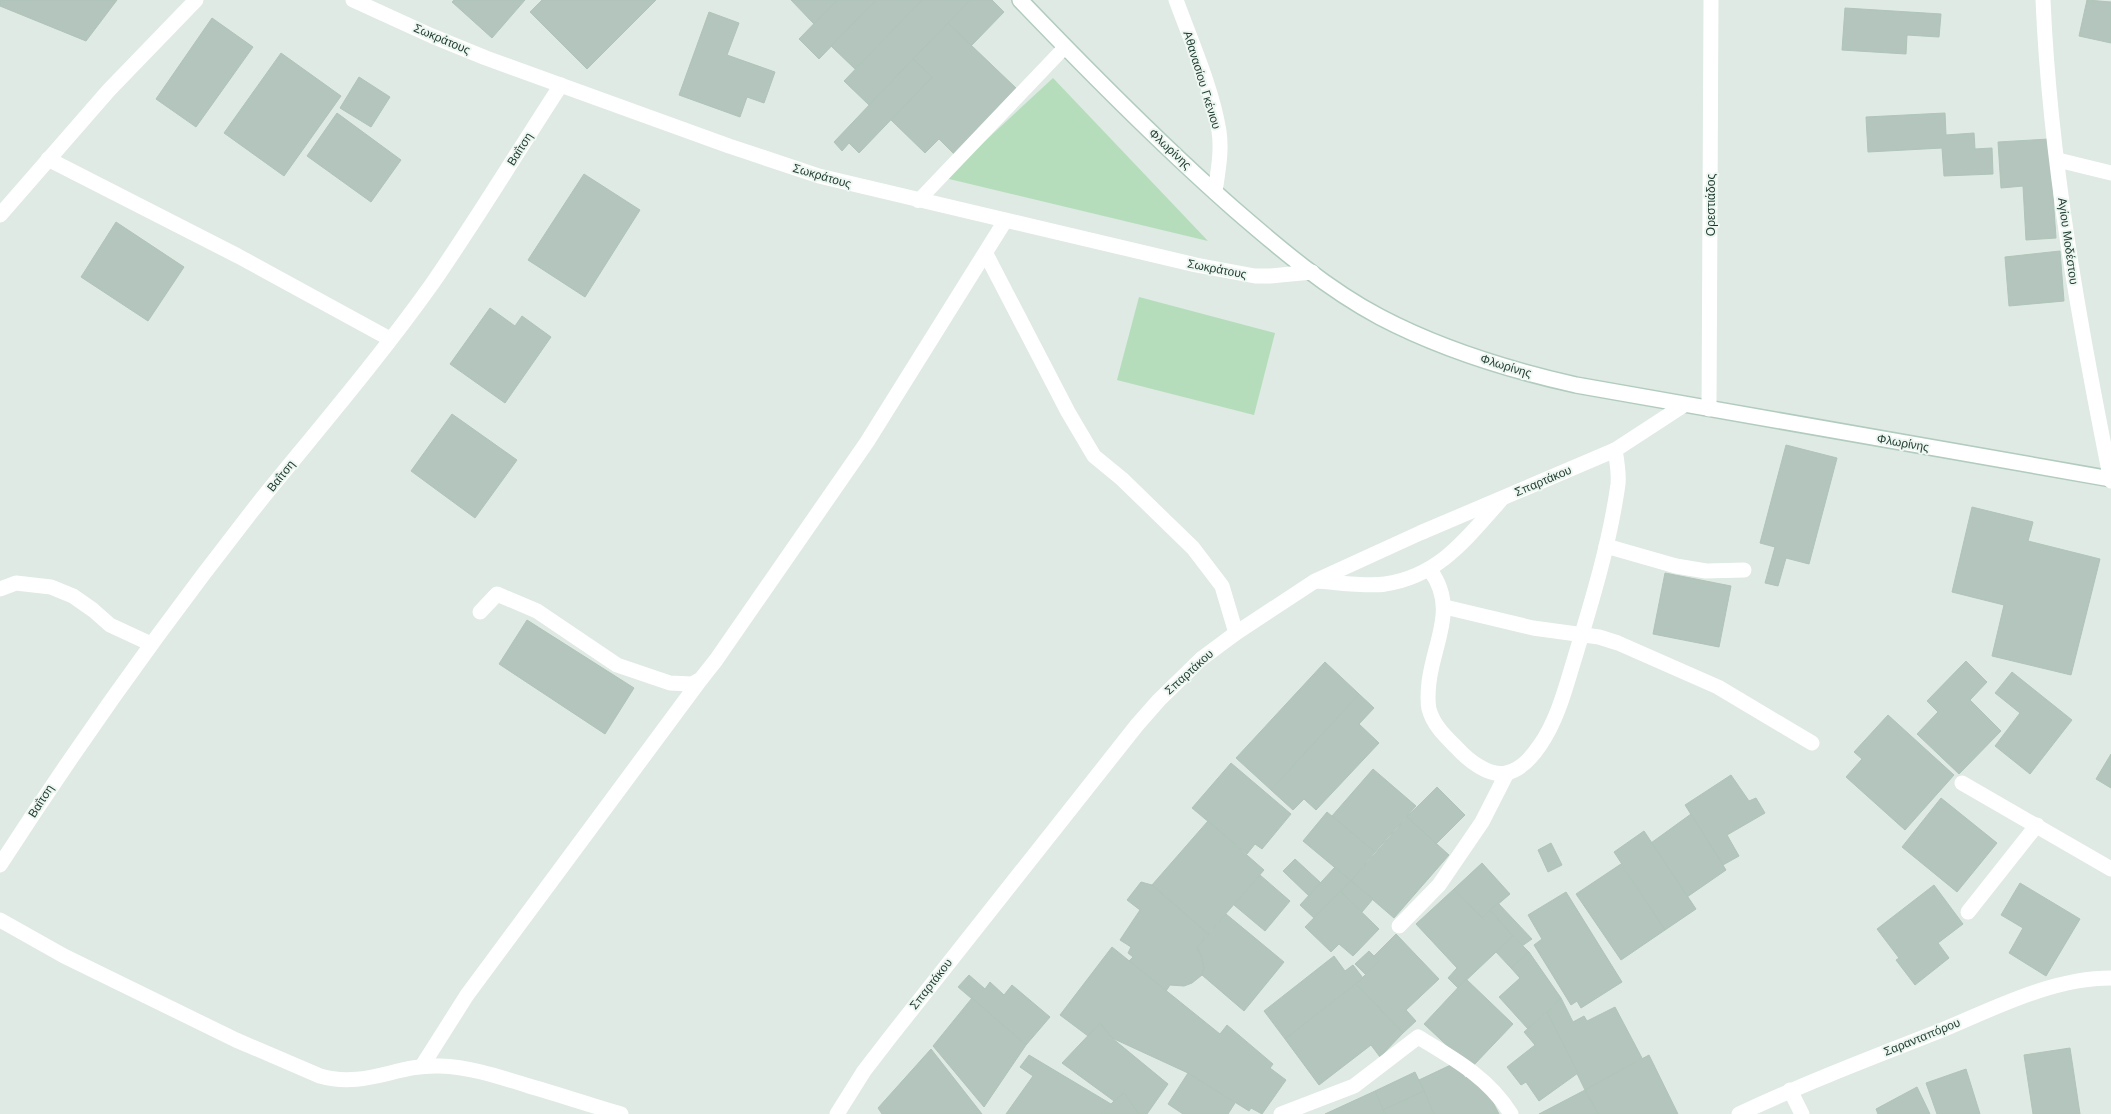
<svg xmlns="http://www.w3.org/2000/svg" width="2111" height="1114" font-family="'Work Sans',sans-serif">
	<style>
		.green { fill: #b5ddbb }
		.building { fill: #b3c5bc; stroke: #b0c4b9 }
		.lines { fill: none; stroke-linecap: round; stroke-linejoin: round }
		.secondary-casing { stroke: #b1cbbe; stroke-width: 18 }
		.service { stroke: #fff; stroke-width: 14 }
		.minor { stroke: #fff; stroke-width: 15 }
		.tertiary { stroke: #fff; stroke-width: 15 }
		.secondary { stroke: #fff; stroke-width: 15 }
		.labels { text-anchor: middle; dominant-baseline: central; stroke-width: 4; stroke-linejoin: round; paint-order: stroke }
		.street-label { font-size: 12px; fill: #1f3b30; stroke: #eef7f2 }
	</style>
	<rect width="100%" height="100%" fill="#deeae3"/>
	<g class="green">
		<polygon points="1053,78 1208,241 945,178"/>
		<polygon points="1139,297 1275,333 1254,415 1117,380"/>
	</g>
	<g class="building">
		<polygon points="0,0 117,0 86,41 0,6"/>
		<polygon points="454,0 525,0 492,38 452,2"/>
		<polygon points="542,0 656,0 587,69 530,12"/>
		<polygon points="791,0 837,0 814,24"/>
		<polygon points="837,0 876,0 819,59 799,39"/>
		<polygon points="876,0 922,0 855,69 831,46"/>
		<polygon points="922,0 970,0 869,105 844,81"/>
		<polygon points="970,0 992,0 1004,12 971,46 948,23"/>
		<polygon points="2087,0 2111,2 2111,43 2079,36"/>
		<polygon points="1845,8 1941,14 1939,37 1907,35 1906,54 1842,50"/>
		<polygon points="709,12 739,23 727,55 775,72 764,103 747,97 740,117 679,95"/>
		<polygon points="212,18 253,47 196,127 156,99"/>
		<polygon points="948,23 1017,89 954,154 939,139 925,153 891,120 932,77 913,59"/>
		<polygon points="281,53 341,96 284,176 224,133"/>
		<polygon points="913,59 932,77 859,153 849,143 842,151 834,142"/>
		<polygon points="359,77 390,97 371,127 340,108"/>
		<polygon points="337,113 401,160 371,202 307,156"/>
		<polygon points="1945,113 1946,135 1974,133 1975,149 1992,148 1993,174 1944,176 1942,148 1868,152 1866,117"/>
		<polygon points="2049,139 2056,238 2026,240 2023,186 2001,188 1998,142"/>
		<polygon points="584,174 640,210 585,297 528,260"/>
		<polygon points="116,222 184,267 148,321 81,277"/>
		<polygon points="2060,251 2064,301 2009,306 2005,257"/>
		<polygon points="490,308 515,326 522,316 551,337 505,403 450,364"/>
		<polygon points="452,414 517,460 475,518 411,471"/>
		<polygon points="1786,445 1837,458 1809,564 1786,558 1778,586 1765,583 1775,547 1760,543"/>
		<polygon points="1972,507 2033,522 2028,541 2100,559 2071,675 1992,656 2004,605 1952,592"/>
		<polygon points="1665,573 1731,586 1719,647 1653,634"/>
		<polygon points="527,620 634,688 605,734 499,664"/>
		<polygon points="1966,661 1987,682 1970,700 2001,731 1959,774 1917,734 1938,712 1927,701"/>
		<polygon points="1325,662 1359,694 1271,790 1236,758"/>
		<polygon points="2012,672 2072,720 2030,774 1995,746 2020,713 1995,693"/>
		<polygon points="1359,694 1374,708 1359,724 1379,743 1316,810 1304,799 1293,810 1271,790"/>
		<polygon points="1888,715 1954,775 1905,830 1846,777 1862,759 1854,752"/>
		<polygon points="2111,754 2111,788 2096,779"/>
		<polygon points="1231,763 1291,814 1262,849 1255,844 1247,854 1192,808"/>
		<polygon points="1373,769 1416,806 1375,852 1332,816"/>
		<polygon points="1731,775 1749,801 1756,798 1765,813 1727,835 1739,856 1723,865 1685,805"/>
		<polygon points="1437,787 1465,815 1436,844 1407,817"/>
		<polygon points="1941,798 1997,843 1957,892 1902,847"/>
		<polygon points="1327,812 1375,852 1351,881 1303,841"/>
		<polygon points="1691,814 1726,870 1687,897 1651,843"/>
		<polygon points="1407,817 1449,855 1394,918 1351,881"/>
		<polygon points="1208,821 1264,870 1208,934 1152,885"/>
		<polygon points="1644,831 1696,909 1665,930 1614,852"/>
		<polygon points="1551,843 1562,865 1548,872 1538,850"/>
		<polygon points="1295,859 1321,883 1309,896 1283,871"/>
		<polygon points="1482,863 1510,894 1482,918 1454,889"/>
		<polygon points="1621,864 1665,930 1621,960 1576,894"/>
		<polygon points="1335,867 1351,881 1314,918 1300,905"/>
		<polygon points="1260,875 1290,901 1265,931 1234,905"/>
		<polygon points="1351,881 1373,899 1362,912 1340,891"/>
		<polygon points="1141,882 1152,885 1208,934 1197,948 1201,955 1204,968 1202,975 1192,983 1184,986 1170,985 1166,991 1129,961 1133,957 1128,953 1131,947 1120,940 1140,910 1127,900"/>
		<polygon points="2020,883 2080,919 2046,976 2009,953 2023,928 2001,915"/>
		<polygon points="1934,885 1963,924 1938,943 1949,958 1915,985 1896,960 1899,958 1877,929"/>
		<polygon points="1454,889 1482,918 1490,910 1513,936 1458,988 1448,978 1457,968 1416,924"/>
		<polygon points="1340,891 1379,929 1353,956 1339,944 1331,952 1305,927"/>
		<polygon points="1566,892 1622,982 1581,1008 1577,1001 1571,1005 1534,945 1542,939 1528,915"/>
		<polygon points="1498,903 1532,939 1522,946 1490,910"/>
		<polygon points="1226,914 1284,962 1244,1011 1202,975 1204,968 1201,955 1197,948"/>
		<polygon points="1396,934 1439,979 1406,1010 1416,1021 1403,1033 1356,984 1379,961 1374,956"/>
		<polygon points="1513,936 1529,952 1511,968 1496,952"/>
		<polygon points="1112,947 1220,1034 1227,1025 1273,1064 1270,1068 1286,1080 1262,1114 1251,1108 1249,1111 1188,1073 1112,1038 1100,1023 1088,1036 1060,1015"/>
		<polygon points="1369,951 1379,961 1365,974 1355,964"/>
		<polygon points="1529,952 1561,998 1528,1029 1499,997 1520,978 1511,968"/>
		<polygon points="1334,956 1345,971 1353,965 1363,978 1285,1039 1264,1011"/>
		<polygon points="969,975 985,989 990,982 1004,995 1012,985 1050,1017 1026,1045 958,987"/>
		<polygon points="1466,979 1513,1024 1471,1068 1424,1024"/>
		<polygon points="1356,984 1403,1033 1380,1057 1371,1045 1319,1085 1285,1039"/>
		<polygon points="972,998 1026,1045 984,1107 933,1046"/>
		<polygon points="1561,998 1573,1022 1584,1016 1587,1021 1615,1007 1642,1058 1585,1090 1547,1012"/>
		<polygon points="1547,1012 1578,1073 1539,1101 1526,1082 1521,1085 1507,1067 1535,1045 1524,1032"/>
		<polygon points="1100,1023 1112,1038 1168,1084 1147,1114 1139,1114 1124,1093 1114,1101 1062,1063"/>
		<polygon points="2070,1048 2080,1114 2033,1114 2024,1055"/>
		<polygon points="931,1049 982,1114 882,1114 878,1108"/>
		<polygon points="1029,1055 1111,1104 1101,1114 1006,1114 1033,1076 1020,1067"/>
		<polygon points="1649,1055 1678,1114 1598,1114 1585,1090"/>
		<polygon points="1457,1062 1465,1078 1471,1076 1482,1081 1499,1114 1434,1114 1419,1080"/>
		<polygon points="1966,1069 1980,1114 1937,1114 1926,1083"/>
		<polygon points="1415,1072 1424,1091 1383,1110 1375,1091"/>
		<polygon points="1188,1073 1235,1103 1228,1114 1183,1114 1168,1104"/>
		<polygon points="1917,1087 1930,1114 1878,1114 1876,1109"/>
		<polygon points="1585,1090 1598,1114 1539,1114"/>
		<polygon points="1375,1091 1385,1114 1325,1114"/>
		<polygon points="1424,1091 1434,1114 1385,1114 1383,1110"/>
		<polygon points="1124,1093 1139,1114 1101,1114 1114,1101"/>
	</g>
	<g class="lines">
		<defs>
			<path id="secondary" d="M1020,0C1089,72 1159,143 1234,209C1279,248 1327,289 1380,317C1441,349 1509,370 1576,385L2111,479"/>
		</defs>
		<use href="#secondary" class="secondary-casing"/>
		<polyline class="service" points="918,201 1065,47"/>
		<g class="minor">
			<polyline points="353,0 432,36 486,58 729,146 819,176 1196,265 1255,276 1270,276 1312,272"/>
			<path d="M2043,0C2050,162 2079,322 2111,481"/>
			<polyline points="48,159 238,256 390,339"/>
			<polyline points="2058,160 2111,173"/>
			<polyline points="0,215 109,90 196,0"/>
			<polyline points="986,254 1068,412 1094,456 1122,479 1193,548 1222,586 1236,633"/>
			<polyline points="1709,409 1711,0"/>
			<polyline points="1606,546 1676,566 1706,571 1744,570"/>
			<path d="M1430,570C1458,608 1434,641 1429,682C1428,691 1427,700 1429,709C1433,725 1446,737 1457,748C1468,760 1489,777 1506,773C1521,770 1532,757 1540,745C1558,719 1566,686 1575,657C1592,601 1610,542 1618,484C1619,473 1617,461 1615,450"/>
			<path d="M1316,581C1336,582 1366,587 1385,584C1439,576 1466,539 1500,501"/>
			<polyline points="0,589 16,583 51,587 73,596 93,610 110,625 151,644"/>
			<polyline points="1445,607 1533,628 1599,637 1618,643 1718,687 1812,743"/>
			<polyline points="480,612 497,594 537,611 617,665 670,683 692,684 701,679 716,660 867,442 1005,221"/>
			<polyline points="1962,783 2111,869"/>
			<path d="M0,865C82,738 170,615 264,496C321,426 380,357 432,284C477,219 518,151 561,85"/>
			<polyline points="1968,912 2037,825"/>
			<path d="M0,920L64,956L236,1040L320,1076C365,1089 397,1064 440,1066C471,1067 500,1077 529,1086C560,1095 590,1105 621,1114"/>
			<polyline points="1399,926 1439,885 1482,822 1507,773"/>
			<polyline points="422,1066 467,995 701,679"/>
			<polyline points="1790,1090 1802,1114"/>
			<polyline points="837,1114 864,1071 891,1036 1137,725 1159,700 1201,659 1236,633 1315,581 1420,533 1615,450 1684,405"/>
			<path d="M1281,1114L1354,1086L1418,1037C1453,1058 1489,1078 1511,1114"/>
			<path d="M1739,1114C1805,1083 1873,1057 1942,1030C1995,1008 2052,978 2111,978"/>
		</g>
		<path class="tertiary" d="M1176,0C1191,41 1212,88 1219,131C1222,151 1218,171 1215,192"/>
		<use href="#secondary" class="secondary"/>
	</g>
	<g class="labels">
		<g class="street-label">
			<text transform="translate(442 39) rotate(23)">Σωκράτους</text>
			<text transform="translate(1202 80) rotate(73)">Αθανασίου Γκένιου</text>
			<text transform="translate(520 149) rotate(-57)">Βαΐτση</text>
			<text transform="translate(1170 149) rotate(43)">Φλωρίνης</text>
			<text transform="translate(822 176) rotate(16)">Σωκράτους</text>
			<text transform="translate(1711 205) rotate(-90)">Ορεστιάδος</text>
			<text transform="translate(2068 241) rotate(82)">Αγίου Μοδέστου</text>
			<text transform="translate(1217 269) rotate(11)">Σωκράτους</text>
			<text transform="translate(1506 366) rotate(17)">Φλωρίνης</text>
			<text transform="translate(1903 443) rotate(10)">Φλωρίνης</text>
			<text transform="translate(281 476) rotate(-51)">Βαΐτση</text>
			<text transform="translate(1543 481) rotate(-23)">Σπαρτάκου</text>
			<text transform="translate(1189 672) rotate(-42)">Σπαρτάκου</text>
			<text transform="translate(41 801) rotate(-57)">Βαΐτση</text>
			<text transform="translate(931 984) rotate(-52)">Σπαρτάκου</text>
			<text transform="translate(1922 1037) rotate(-22)">Σαρανταπόρου</text>
		</g>
	</g>
</svg>
